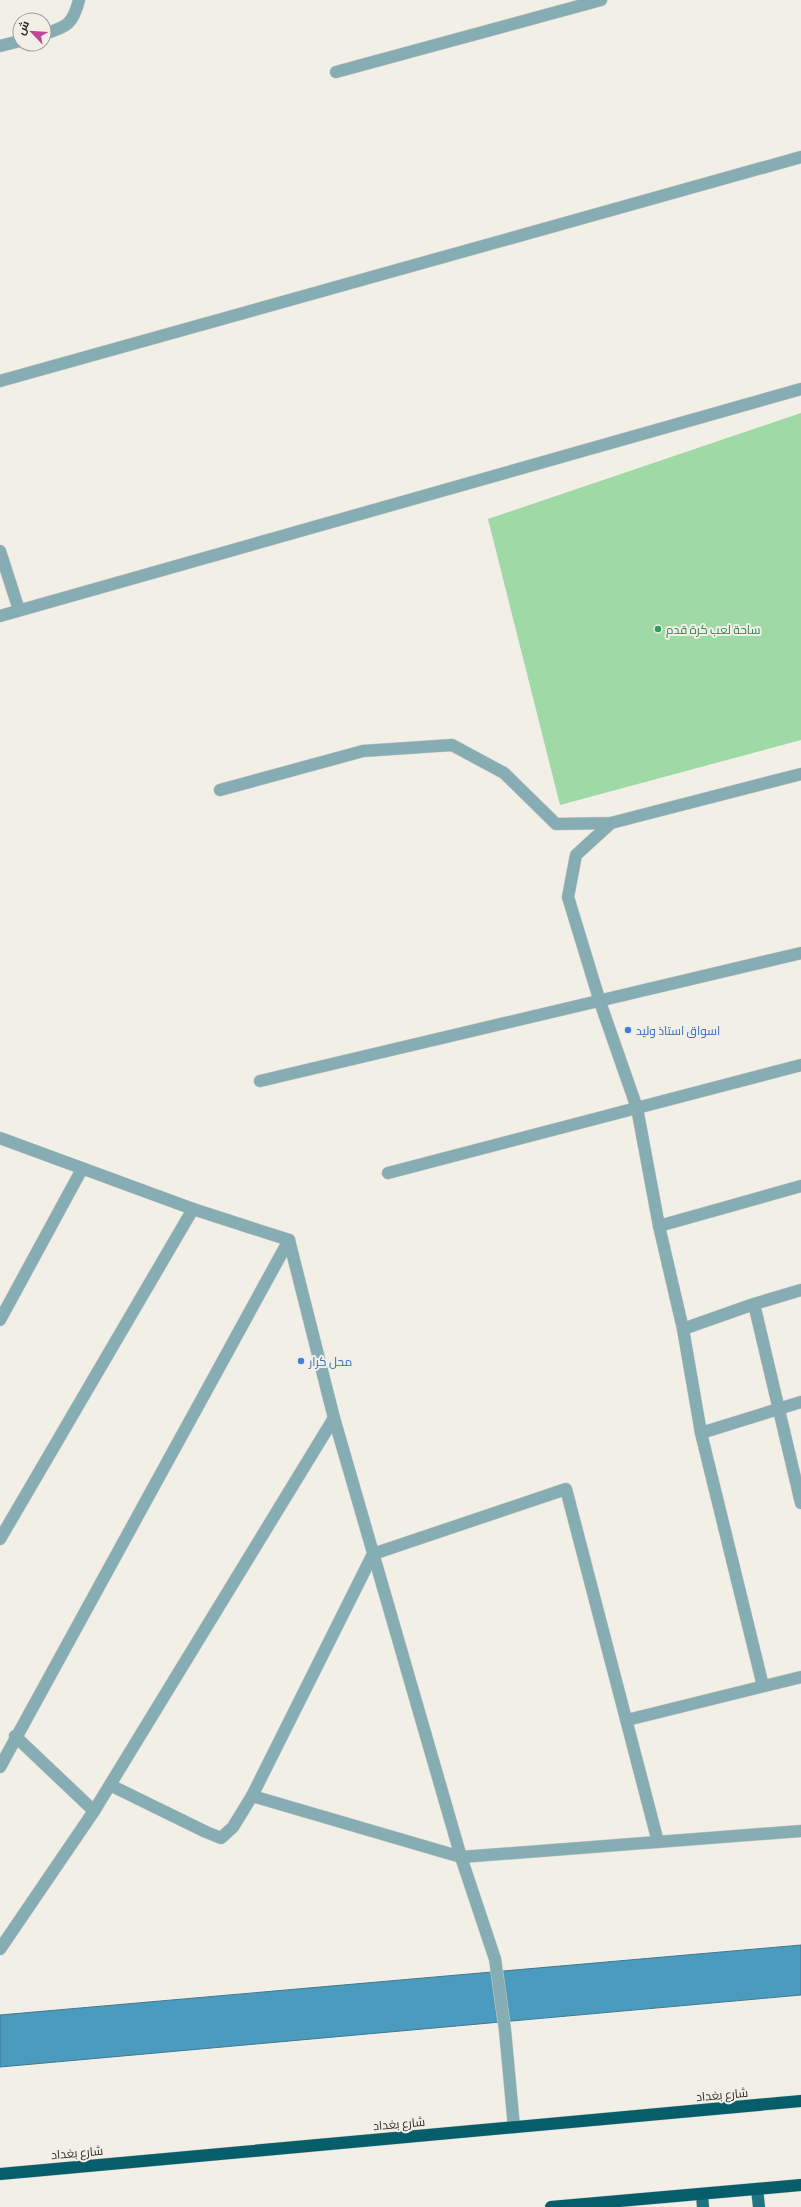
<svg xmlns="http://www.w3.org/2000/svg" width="801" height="2207" font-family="Literata,Cairo,serif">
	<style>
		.green { fill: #9fd9a5 }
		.water { fill: #4a9bbe; stroke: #417991 }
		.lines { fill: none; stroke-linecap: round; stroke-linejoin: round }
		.minor-casing { stroke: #cdccc4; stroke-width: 13 }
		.major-casing { stroke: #cdccc4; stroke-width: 13 }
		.highway-casing { stroke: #cdccc4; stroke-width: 13 }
		.minor { stroke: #87adb4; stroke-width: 12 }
		.major { stroke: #217583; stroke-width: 12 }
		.highway { stroke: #065e6b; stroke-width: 12 }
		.leisure-dot { fill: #2e9e5b; stroke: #f1efe6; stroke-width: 1.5 }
		.shop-dot { fill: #3f7fe0; stroke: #f1efe6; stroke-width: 1.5 }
		.labels { text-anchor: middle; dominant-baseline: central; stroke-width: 4; stroke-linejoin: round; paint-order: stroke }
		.leisure-label { font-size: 12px; fill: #27864d; stroke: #f1efe6; text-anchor: start }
		.shop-label { font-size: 12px; fill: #366cbe; stroke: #f1efe6; text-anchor: start }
		.street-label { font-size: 12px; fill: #2b2a27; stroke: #f1efe6 }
	</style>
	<rect width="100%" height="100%" fill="#f1efe6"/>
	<polygon class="green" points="801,413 801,740 560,805 488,519"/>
	<polygon class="water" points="801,1945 801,1995 0,2067 0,2015"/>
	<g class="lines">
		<defs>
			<g id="minor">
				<path d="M44,34C67,27 73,24 79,0"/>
				<polyline points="0,46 20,41"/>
				<polyline points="336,72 601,0"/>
				<polyline points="0,381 801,157"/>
				<polyline points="0,551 19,610"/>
				<polyline points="0,616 801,389"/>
				<polyline points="220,790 363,751 452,745 504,773 556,824 611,823 801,774"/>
				<polyline points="611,823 576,855 568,897 600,1002 637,1108 659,1226 683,1329 701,1433 763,1686"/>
				<polyline points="260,1081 801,953"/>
				<polyline points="0,1138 193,1209 289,1240"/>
				<polyline points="388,1173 801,1065"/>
				<polyline points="659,1226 801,1186"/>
				<polyline points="289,1240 334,1418 461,1857 495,1959 505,2030 514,2127"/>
				<polyline points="754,1304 801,1503"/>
				<polyline points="0,1320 82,1169"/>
				<polyline points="683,1329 754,1304 801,1290"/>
				<polyline points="701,1433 801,1402"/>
				<polyline points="0,1539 193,1209"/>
				<polyline points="627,1720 801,1677"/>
				<polyline points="15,1736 94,1811"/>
				<polyline points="0,1767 289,1240"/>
				<polyline points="110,1785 206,1832 221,1838 233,1827 252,1796 373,1554 566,1489 658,1842"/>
				<polyline points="252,1796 461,1857 801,1831"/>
				<polyline points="0,1949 94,1811 334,1418"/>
			</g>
			<g id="major">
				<polyline points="757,2189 759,2207"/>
				<polyline points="702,2194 703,2207"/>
			</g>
			<g id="highway">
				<polyline points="0,2174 801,2101"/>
				<polyline points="551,2207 801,2185"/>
			</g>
		</defs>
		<use href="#minor" class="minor-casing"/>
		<use href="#major" class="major-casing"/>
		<use href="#highway" class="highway-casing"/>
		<use href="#minor" class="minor"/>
		<use href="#major" class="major"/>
		<use href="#highway" class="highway"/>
	</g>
	<circle class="leisure-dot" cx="658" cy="629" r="4"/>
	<g class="shop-dot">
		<circle cx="628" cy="1030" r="4"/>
		<circle cx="301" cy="1361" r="4"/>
	</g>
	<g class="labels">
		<g class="leisure-label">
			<text x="666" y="629">ساحة لعب كرة قدم</text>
		</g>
		<g class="shop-label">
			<text x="636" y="1030">اسواق استاذ وليد</text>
			<text x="309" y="1361">محل كرار</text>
		</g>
		<g class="street-label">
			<text transform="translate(722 2094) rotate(-5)">شارع بغداد</text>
			<text transform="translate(399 2123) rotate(-5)">شارع بغداد</text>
			<text transform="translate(77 2152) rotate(-5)">شارع بغداد</text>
		</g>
	</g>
	<g transform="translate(32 32) rotate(295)"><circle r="19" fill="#f1efe6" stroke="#a2a09a"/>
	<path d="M0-3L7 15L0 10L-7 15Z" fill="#c24697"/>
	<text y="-6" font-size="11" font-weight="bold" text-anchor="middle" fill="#2b2a27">ش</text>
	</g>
</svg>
